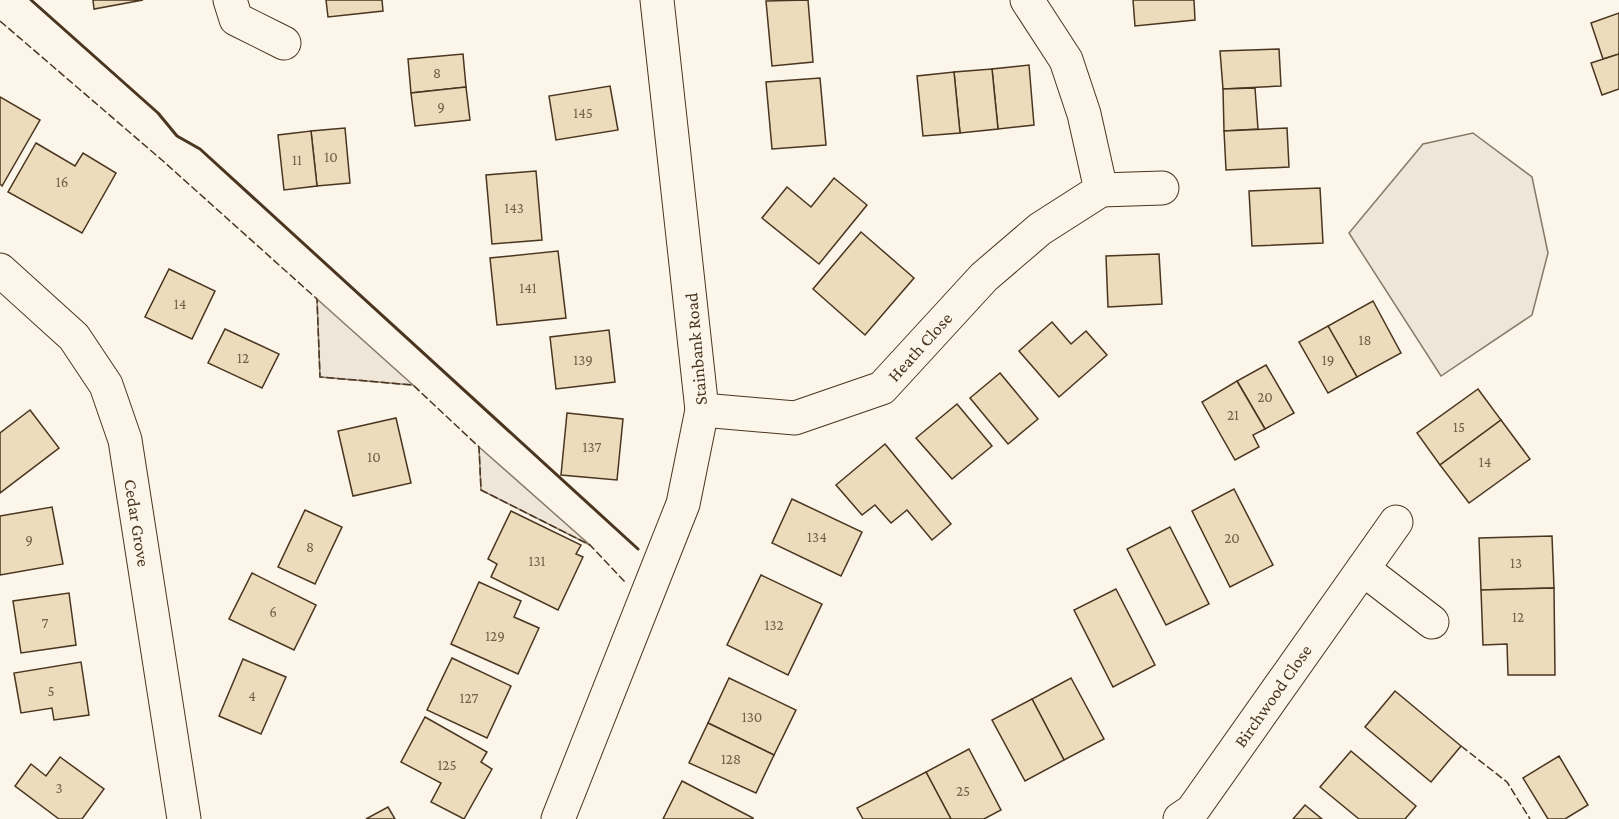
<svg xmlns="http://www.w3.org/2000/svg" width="1619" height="819" font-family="'Crimson Pro',serif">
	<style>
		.green { fill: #ede6d9; stroke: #887966; stroke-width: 1.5 }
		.building { fill: #ecdcbc; stroke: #4a3520; stroke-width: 1.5 }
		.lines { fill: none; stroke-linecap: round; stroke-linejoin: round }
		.street-casing { stroke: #4a3520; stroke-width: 35 }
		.street { stroke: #fbf6e9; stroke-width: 33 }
		.fence { stroke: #4a3520; stroke-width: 1.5; stroke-dasharray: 8 3; stroke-linecap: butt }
		.wall { stroke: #4a3520; stroke-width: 3 }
		.labels { text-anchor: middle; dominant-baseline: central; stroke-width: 4.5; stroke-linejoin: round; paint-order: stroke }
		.number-label { font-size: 15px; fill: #725f47 }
		.street-label { font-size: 18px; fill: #4a3520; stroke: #fbf6e9 }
	</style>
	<rect width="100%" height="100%" fill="#fbf6e9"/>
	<g class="green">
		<polygon points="1473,133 1532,177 1548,253 1532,315 1441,376 1349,233 1423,144"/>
		<polygon points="317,299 413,385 320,377"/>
		<polygon points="479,447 590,545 481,490"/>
	</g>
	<g class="building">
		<polygon points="93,0 143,0 94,9"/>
		<polygon points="326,0 382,0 383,11 328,17"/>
		<polygon points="808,0 813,62 772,66 766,1"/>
		<polygon points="1133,0 1194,0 1195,20 1135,26"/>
		<polygon points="1619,13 1619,54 1603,59 1591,23"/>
		<polygon points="1279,49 1281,86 1223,89 1220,51"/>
		<polygon points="463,54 466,87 411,93 408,59"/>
		<polygon points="1619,54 1619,89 1602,95 1591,63"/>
		<polygon points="1029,65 1034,125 998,129 992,69"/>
		<polygon points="992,69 998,129 960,133 954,72"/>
		<polygon points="954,72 960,133 923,136 917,76"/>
		<polygon points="820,78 826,145 772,149 766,82"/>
		<polygon points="610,86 618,130 556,140 549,96"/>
		<polygon points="466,87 470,120 415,126 411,93"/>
		<polygon points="1255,88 1258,129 1224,131 1223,89"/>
		<polygon points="0,97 40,120 2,186 0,184"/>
		<polygon points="345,128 350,183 317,186 311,131"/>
		<polygon points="1287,128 1289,167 1226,170 1224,131"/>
		<polygon points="311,131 317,186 284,190 278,135"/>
		<polygon points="36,143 75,166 83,153 116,173 82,233 8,192"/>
		<polygon points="536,171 542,240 492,244 486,175"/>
		<polygon points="834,178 867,205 819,264 762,218 787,187 811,207"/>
		<polygon points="1320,188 1323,243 1252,246 1249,191"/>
		<polygon points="861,232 914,278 865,335 813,289"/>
		<polygon points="558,251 566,318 497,325 490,258"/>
		<polygon points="1159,254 1162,304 1108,307 1106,256"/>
		<polygon points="169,269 215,291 192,339 145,317"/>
		<polygon points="1373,301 1401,353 1357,377 1328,326"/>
		<polygon points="1052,322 1071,344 1086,331 1107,355 1059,397 1019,351"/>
		<polygon points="1328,326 1357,377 1328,393 1299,342"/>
		<polygon points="225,329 279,354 262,388 208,363"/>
		<polygon points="609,330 615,382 556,389 550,337"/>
		<polygon points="1266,365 1294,413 1265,429 1237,381"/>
		<polygon points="1000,373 1038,419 1008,444 970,398"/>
		<polygon points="1237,381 1265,429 1253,435 1259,447 1235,460 1202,402"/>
		<polygon points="1478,389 1501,420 1440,465 1417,433"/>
		<polygon points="957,404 992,446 952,479 916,438"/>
		<polygon points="30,410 59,448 0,493 0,433"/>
		<polygon points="567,413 623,419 617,480 561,475"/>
		<polygon points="396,418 411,483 353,496 338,431"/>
		<polygon points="1501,420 1530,459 1469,503 1440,465"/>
		<polygon points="885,444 951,524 932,540 907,510 891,523 875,505 862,515 836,485"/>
		<polygon points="1234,489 1273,565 1230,587 1192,511"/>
		<polygon points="792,499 862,532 841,576 772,543"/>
		<polygon points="52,507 63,564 0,575 0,516"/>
		<polygon points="305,510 342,527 315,584 278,567"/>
		<polygon points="511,511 581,545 576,554 583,557 558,610 491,577 497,564 488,559"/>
		<polygon points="1170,527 1209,604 1166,625 1127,549"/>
		<polygon points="1552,536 1554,588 1481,590 1479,538"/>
		<polygon points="252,573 316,605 294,650 229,619"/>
		<polygon points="761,575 822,604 788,675 727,645"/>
		<polygon points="479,582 521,601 514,617 539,628 518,674 451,644"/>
		<polygon points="1554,588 1555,675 1508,675 1507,644 1483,645 1481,590"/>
		<polygon points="1116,589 1155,665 1113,687 1074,610"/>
		<polygon points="69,593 76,645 21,653 13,601"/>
		<polygon points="452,658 511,686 487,738 427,710"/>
		<polygon points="243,659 286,677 261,734 219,716"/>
		<polygon points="81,662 89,715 54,720 52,708 21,713 14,673"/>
		<polygon points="729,678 796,710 774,755 708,723"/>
		<polygon points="1071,678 1104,739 1064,760 1032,699"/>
		<polygon points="1395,691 1461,746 1431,782 1365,727"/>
		<polygon points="1032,699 1064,760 1025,781 992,720"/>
		<polygon points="425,717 487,752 481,762 492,769 464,819 431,802 441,783 401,762"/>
		<polygon points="708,723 774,755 756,793 689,763"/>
		<polygon points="969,749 1001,810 984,819 951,819 926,772"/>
		<polygon points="1351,751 1416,806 1405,819 1359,819 1320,787"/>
		<polygon points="1559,756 1588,805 1565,819 1548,819 1523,778"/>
		<polygon points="60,757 104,789 82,819 59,819 15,786 31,764 46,776"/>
		<polygon points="926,772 951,819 863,819 857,808"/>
		<polygon points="682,781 753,818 753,819 663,819"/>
		<polygon points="1305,805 1322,819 1293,819"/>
		<polygon points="388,807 395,819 366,819"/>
	</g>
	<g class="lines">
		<defs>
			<g id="street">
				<polyline points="230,0 236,19 284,43"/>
				<polyline points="1101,190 1162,188"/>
				<polyline points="0,270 74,337 106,385 125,440 184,819"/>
				<polyline points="702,410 795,418 882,388 984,277 1040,229 1101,190 1084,114 1066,60 1027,0"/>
				<polyline points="1363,569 1432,622"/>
				<polyline points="558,819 683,504 702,410 657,0"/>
				<polyline points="1180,819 1192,811 1396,522"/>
			</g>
		</defs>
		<use href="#street" class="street-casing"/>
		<use href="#street" class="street"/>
		<g class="fence">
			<polyline points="0,21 163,161 317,299 320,377 413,385 479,447 481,490 590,545 625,582"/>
			<polyline points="1461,746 1507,782 1530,819"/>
		</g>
		<polyline class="wall" points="31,0 158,113 177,136 200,149 638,549"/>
	</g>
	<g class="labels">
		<g class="number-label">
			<text x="437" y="73">8</text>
			<text x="441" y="107">9</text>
			<text x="583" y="113">145</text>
			<text x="331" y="157">10</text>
			<text x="297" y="160">11</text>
			<text x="62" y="182">16</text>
			<text x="514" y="208">143</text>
			<text x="528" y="288">141</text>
			<text x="180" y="304">14</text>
			<text x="1365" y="340">18</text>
			<text x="243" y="358">12</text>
			<text x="583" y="360">139</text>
			<text x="1328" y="360">19</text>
			<text x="1265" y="397">20</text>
			<text x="1233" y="415">21</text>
			<text x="1459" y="427">15</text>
			<text x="592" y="447">137</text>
			<text x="374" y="457">10</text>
			<text x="1485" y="462">14</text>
			<text x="817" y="537">134</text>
			<text x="1232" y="538">20</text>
			<text x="29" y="540">9</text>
			<text x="310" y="547">8</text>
			<text x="537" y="561">131</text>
			<text x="1516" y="563">13</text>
			<text x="273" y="612">6</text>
			<text x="1518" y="617">12</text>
			<text x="45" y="623">7</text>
			<text x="774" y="625">132</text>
			<text x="495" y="636">129</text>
			<text x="51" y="691">5</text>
			<text x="252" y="696">4</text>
			<text x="469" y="698">127</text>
			<text x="752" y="717">130</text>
			<text x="731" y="759">128</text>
			<text x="447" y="765">125</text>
			<text x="59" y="788">3</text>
			<text x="963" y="791">25</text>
		</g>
		<g class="street-label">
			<text transform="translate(920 347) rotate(-48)">Heath Close</text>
			<text transform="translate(696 349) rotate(-95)">Stainbank Road</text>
			<text transform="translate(137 523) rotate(81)">Cedar Grove</text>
			<text transform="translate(1273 696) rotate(-55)">Birchwood Close</text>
		</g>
	</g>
</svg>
